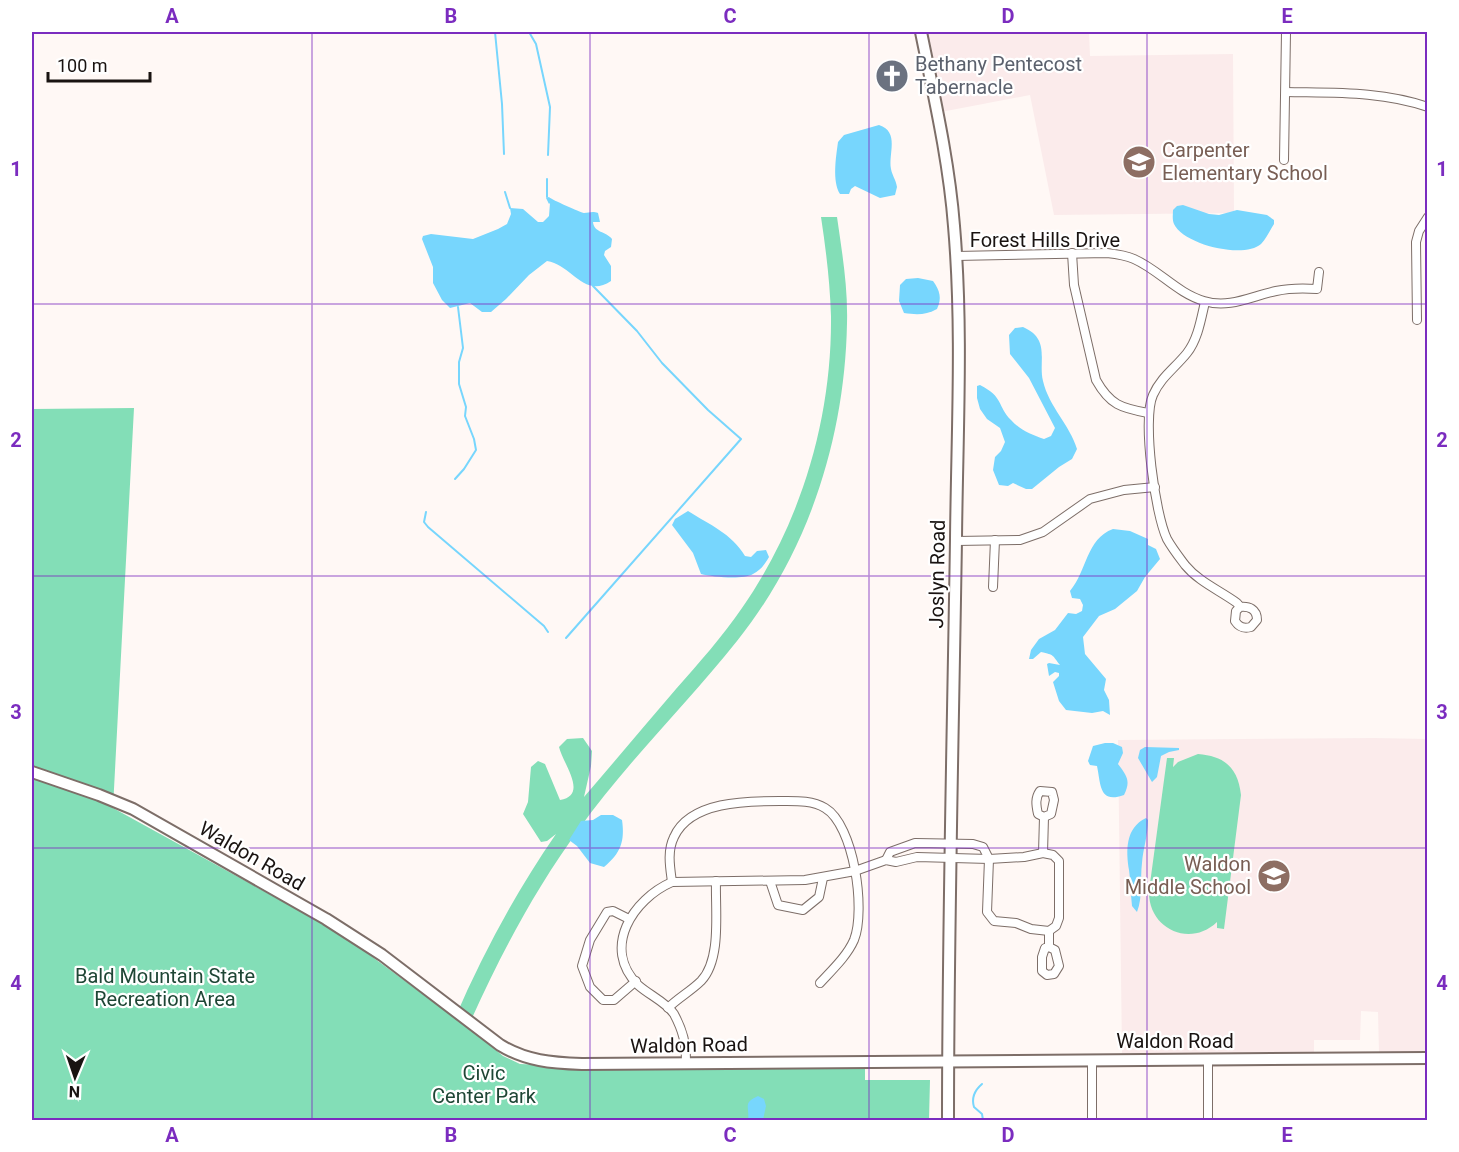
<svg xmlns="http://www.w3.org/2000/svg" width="1459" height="1152" font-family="Roboto,sans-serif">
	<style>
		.education { fill: #fbebeb }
		.green { fill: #83deb7 }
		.water { fill: #77d6fd }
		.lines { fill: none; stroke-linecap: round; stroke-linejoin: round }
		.stream { stroke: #77d6fd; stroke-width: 2 }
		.street-casing { stroke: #7d6e68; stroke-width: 10 }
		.secondary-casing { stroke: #7d6e68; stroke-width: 14 }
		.street { stroke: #fff; stroke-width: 8 }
		.secondary { stroke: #fff; stroke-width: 10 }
		.grid { fill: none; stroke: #7b2cbf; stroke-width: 1.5; stroke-opacity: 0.55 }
		.labels { text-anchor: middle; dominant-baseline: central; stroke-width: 4.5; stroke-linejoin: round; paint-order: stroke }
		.worship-label { font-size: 20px; fill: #5b616d; stroke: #fff; text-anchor: start }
		.education-label { font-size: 20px; fill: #785e54; stroke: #fff; text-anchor: start }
		.street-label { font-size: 20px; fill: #191311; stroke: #fff }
		.park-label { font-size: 20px; fill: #1e4635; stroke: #fff }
		.neatline { fill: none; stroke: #7b2cbf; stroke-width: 2 }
		.grid-label { font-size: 20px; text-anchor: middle; font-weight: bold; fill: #7b2cbf }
	</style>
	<rect width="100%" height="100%" fill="#fff8f5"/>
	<g class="education">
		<polygon points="927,32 1089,32 1090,56 1233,54 1234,213 1054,215 1030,95 941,112"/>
		<polygon points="1374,738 1427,739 1427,1053 1379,1053 1378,1012 1361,1011 1360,1040 1314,1040 1314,1053 1122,1053 1118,740"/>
	</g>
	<g class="green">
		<path d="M821,217H837C842,252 848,287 847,323C845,437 809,551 737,641C686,705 626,763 579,829C534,891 499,957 468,1027L503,1056L520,1064L583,1067L865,1066V1080H930L929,1120H32V409L134,408L113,808L340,933L455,1018C483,953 516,892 556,834L547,841L541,842L523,814L528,802L531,767L538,761L545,764L560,800C589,795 563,764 559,747L567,739L583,738L592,751L591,766L584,797C615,761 645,725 676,689C699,663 722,637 742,608C801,523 832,419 831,316C830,283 826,250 821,217Z"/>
		<path d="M1198,754C1225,756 1238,768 1241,795L1224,929L1217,928V922C1190,948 1148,929 1149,891L1167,758H1174L1173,767L1178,762Z"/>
	</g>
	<g class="water">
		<path d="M879,125C900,132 888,154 891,169C892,175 896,180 897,187L895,195L880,198L855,186L851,189L849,194H840C832,181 836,157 838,142L844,135Z"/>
		<path d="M549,197C552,200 580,212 584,213C589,213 592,211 598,213L600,222H593C594,233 606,231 612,239L611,247L605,251L604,255L611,266V281C584,299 572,265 547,261L529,275L506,299L491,312H482L470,303L450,308L442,300L433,283V267L422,239L423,236L431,234L473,239L498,229L507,224L511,214L510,208L523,209L538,222H543L549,216L550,203L549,204L546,198Z"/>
		<path d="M1183,205L1209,214L1219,215L1237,210L1267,215L1274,220V224C1270,230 1266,239 1261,244C1244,259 1184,245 1174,224C1172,219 1173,214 1173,210L1177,206Z"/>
		<path d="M918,278L933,281C940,291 942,298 937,309C926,315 917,315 904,313L899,301L900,285L906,279Z"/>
		<path d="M1023,327C1051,339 1038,361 1043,381C1049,407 1070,425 1077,449L1072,459L1059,467L1032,489H1026L1013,483L1008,486L999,485L993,470L995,457L1001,451L1005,442L1000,428L987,419L980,409L977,398V386L980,385C1004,397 997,406 1011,420C1020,430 1032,435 1044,439L1051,436L1055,428L1029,378L1010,354L1009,335L1015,328Z"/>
		<path d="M688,511C710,525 731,533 745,556L751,557L757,551L766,550L769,557C765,564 761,570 753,574C743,580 713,577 701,574L693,553L672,525L675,519Z"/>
		<path d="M1113,529L1130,531L1148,539V545L1156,549L1160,559L1145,577L1137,591L1115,609L1099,616L1083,637L1085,654L1106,679L1104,690L1109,700L1110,715L1103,711L1092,713L1066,710L1059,701L1053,682L1059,676V673L1055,672L1049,676L1047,664L1049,663L1060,665C1052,655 1055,655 1041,652L1033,659H1029L1031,650L1039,639L1055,630L1068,613L1076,614L1082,611L1083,605L1080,599L1072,598L1070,591C1087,571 1086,539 1113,529Z"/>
		<path d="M1105,743H1113L1122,747L1123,753L1118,764C1127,776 1131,781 1124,795C1099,804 1101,785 1097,766L1090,765L1088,761L1093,746Z"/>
		<polygon points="1145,747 1179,748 1179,750 1169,752 1161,756 1157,777 1152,782 1138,758 1140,750"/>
		<path d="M601,815H613L622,820C625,841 621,853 604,867L590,863L577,846L569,840L581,821L593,820Z"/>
		<path d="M1146,818L1148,820C1148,835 1143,849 1142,863C1140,879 1143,897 1137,912L1132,906L1131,895L1134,889C1130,883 1130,878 1129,870C1126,851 1125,828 1146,818Z"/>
		<path d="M758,1096L764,1099L766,1106L763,1120H748C750,1107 742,1103 758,1096Z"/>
	</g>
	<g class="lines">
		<g class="stream">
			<polyline points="495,32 502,104 504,154"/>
			<polyline points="529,32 536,44 550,107 548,155"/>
			<polyline points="505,192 510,208"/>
			<polyline points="547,197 547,179"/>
			<polyline points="455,479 464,469 476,450 474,439 465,416 466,407 459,384 459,362 463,348 458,307"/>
			<polyline points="426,512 424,522 428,527 544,626 548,632"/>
			<polyline points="566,638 741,439 708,410 662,363 637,331 593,286"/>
			<path d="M982,1084C975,1090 971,1097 974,1107L982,1114L983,1120"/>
		</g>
		<defs>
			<g id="street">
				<path d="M1286,92C1334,93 1382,91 1428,107"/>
				<polyline points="1284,160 1286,32"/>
				<path d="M1072,253L1074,285L1096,380C1110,405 1121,408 1148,413"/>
				<path d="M956,256L1107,253C1116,254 1125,255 1134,259C1159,270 1177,293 1204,301C1229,309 1252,296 1276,291C1290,288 1303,288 1317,289L1319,272"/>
				<path d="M1205,302C1201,319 1198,339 1187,353C1175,368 1161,377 1153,395C1142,419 1155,514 1167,539C1172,548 1179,557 1185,565C1199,582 1219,590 1237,603L1240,607L1236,611L1235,621C1239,627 1243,629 1251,627L1257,620C1257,609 1249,606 1240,607"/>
				<polyline points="1417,320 1416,242 1419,231 1428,217"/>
				<polyline points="956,541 1020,540 1043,532 1090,499 1124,490 1155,487"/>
				<polyline points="993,587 995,540"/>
				<path d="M1043,853L1044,817L1051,814L1054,800L1052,792L1040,791C1035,798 1036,805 1038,814L1044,817"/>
				<polyline points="989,859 987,912 994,921 1016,923 1031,929 1049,931"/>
				<polyline points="886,860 890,852 915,843 973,844 983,847 989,859"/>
				<polyline points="770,881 778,905 803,910 819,897 823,878"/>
				<path d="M672,882C670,867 667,851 674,837C690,801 747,801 780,801C795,801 812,800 825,808C854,825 866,910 854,940C847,956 832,970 820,983"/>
				<polyline points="629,919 613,911 607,912 590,940 582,966 590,987 603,1000 614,1000 636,981"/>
				<path d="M668,1008C678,998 691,991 701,981C722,959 715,910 716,881"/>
				<polyline points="1208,1059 1208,1120"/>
				<polyline points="1092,1060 1092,1120"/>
				<path d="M686,1062C686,1043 683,1031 674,1014C666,1002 649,995 638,985C601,948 633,899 672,882L805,880L855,871L886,860L896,862L917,857L989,859L1024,857L1043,853L1053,855L1059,861V918L1056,926L1049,931V947L1045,948L1042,957V971L1047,975L1054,974L1059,966L1055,950L1049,947"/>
			</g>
			<g id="secondary">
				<path d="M921,32C934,96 949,161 954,226C963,330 957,435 956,539C953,733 948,927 948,1120"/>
				<path d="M32,772L99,795L133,809L326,919L382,955L500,1045C526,1061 552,1063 582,1064L1428,1058"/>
			</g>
		</defs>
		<use href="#street" class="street-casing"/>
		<use href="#secondary" class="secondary-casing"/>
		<use href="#street" class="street"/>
		<use href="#secondary" class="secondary"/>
	</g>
	<path class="grid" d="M312,32V1120M590,32V1120M869,32V1120M1147,32V1120M32,304H1428M32,576H1428M32,848H1428"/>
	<defs>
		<symbol id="church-disc" viewBox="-11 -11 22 22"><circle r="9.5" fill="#6b7280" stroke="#fff"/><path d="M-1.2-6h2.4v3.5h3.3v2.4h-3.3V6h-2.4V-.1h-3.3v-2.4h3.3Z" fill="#fff"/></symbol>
		<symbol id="school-disc" viewBox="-11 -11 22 22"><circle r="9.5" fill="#8d6e63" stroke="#fff"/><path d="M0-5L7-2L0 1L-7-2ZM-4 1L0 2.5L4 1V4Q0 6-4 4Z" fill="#fff"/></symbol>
	</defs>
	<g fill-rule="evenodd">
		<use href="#church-disc" x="873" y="57" width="38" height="38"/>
		<use href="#school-disc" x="1120" y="143" width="38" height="38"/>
		<use href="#school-disc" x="1255" y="857" width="38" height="38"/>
	</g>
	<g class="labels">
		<g class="worship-label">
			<text x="915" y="64">Bethany Pentecost<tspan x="915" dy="23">Tabernacle</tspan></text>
		</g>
		<g class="education-label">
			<text x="1162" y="150">Carpenter<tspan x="1162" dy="23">Elementary School</tspan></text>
			<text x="1251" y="864" text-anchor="end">Waldon<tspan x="1251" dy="23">Middle School</tspan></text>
		</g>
		<g class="street-label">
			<text x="1045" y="240">Forest Hills Drive</text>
			<text transform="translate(937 574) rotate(-89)">Joslyn Road</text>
			<text transform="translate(252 856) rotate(30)">Waldon Road</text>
			<text x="1175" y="1041">Waldon Road</text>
			<text transform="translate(689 1045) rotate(-1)">Waldon Road</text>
		</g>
		<g class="park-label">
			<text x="165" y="976">Bald Mountain State<tspan x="165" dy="23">Recreation Area</tspan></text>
			<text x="484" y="1073">Civic<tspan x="484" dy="23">Center Park</tspan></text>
		</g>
	</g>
	<rect width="1459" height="1152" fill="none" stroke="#ffffff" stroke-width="66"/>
	<g transform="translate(75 1077) rotate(182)" stroke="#ffffff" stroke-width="4.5" paint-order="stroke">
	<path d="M0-4.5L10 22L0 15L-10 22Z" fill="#191311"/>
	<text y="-9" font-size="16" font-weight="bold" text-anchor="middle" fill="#191311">N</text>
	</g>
	<path d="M48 72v9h102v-9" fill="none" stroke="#191311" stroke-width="3"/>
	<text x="57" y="72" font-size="18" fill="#191311" stroke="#ffffff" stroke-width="4.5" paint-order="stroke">100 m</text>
	<rect x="33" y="33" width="1393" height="1086" class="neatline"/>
	<g class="grid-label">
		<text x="172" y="23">A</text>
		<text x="451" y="23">B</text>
		<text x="730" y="23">C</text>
		<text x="1008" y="23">D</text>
		<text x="1287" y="23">E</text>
		<text x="16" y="176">1</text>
		<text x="1442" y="176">1</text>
		<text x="16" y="447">2</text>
		<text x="1442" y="447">2</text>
		<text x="16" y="719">3</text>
		<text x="1442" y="719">3</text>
		<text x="16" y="990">4</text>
		<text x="1442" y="990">4</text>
		<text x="172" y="1142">A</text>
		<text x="451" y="1142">B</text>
		<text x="730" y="1142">C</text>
		<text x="1008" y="1142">D</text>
		<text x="1287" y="1142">E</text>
	</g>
</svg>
